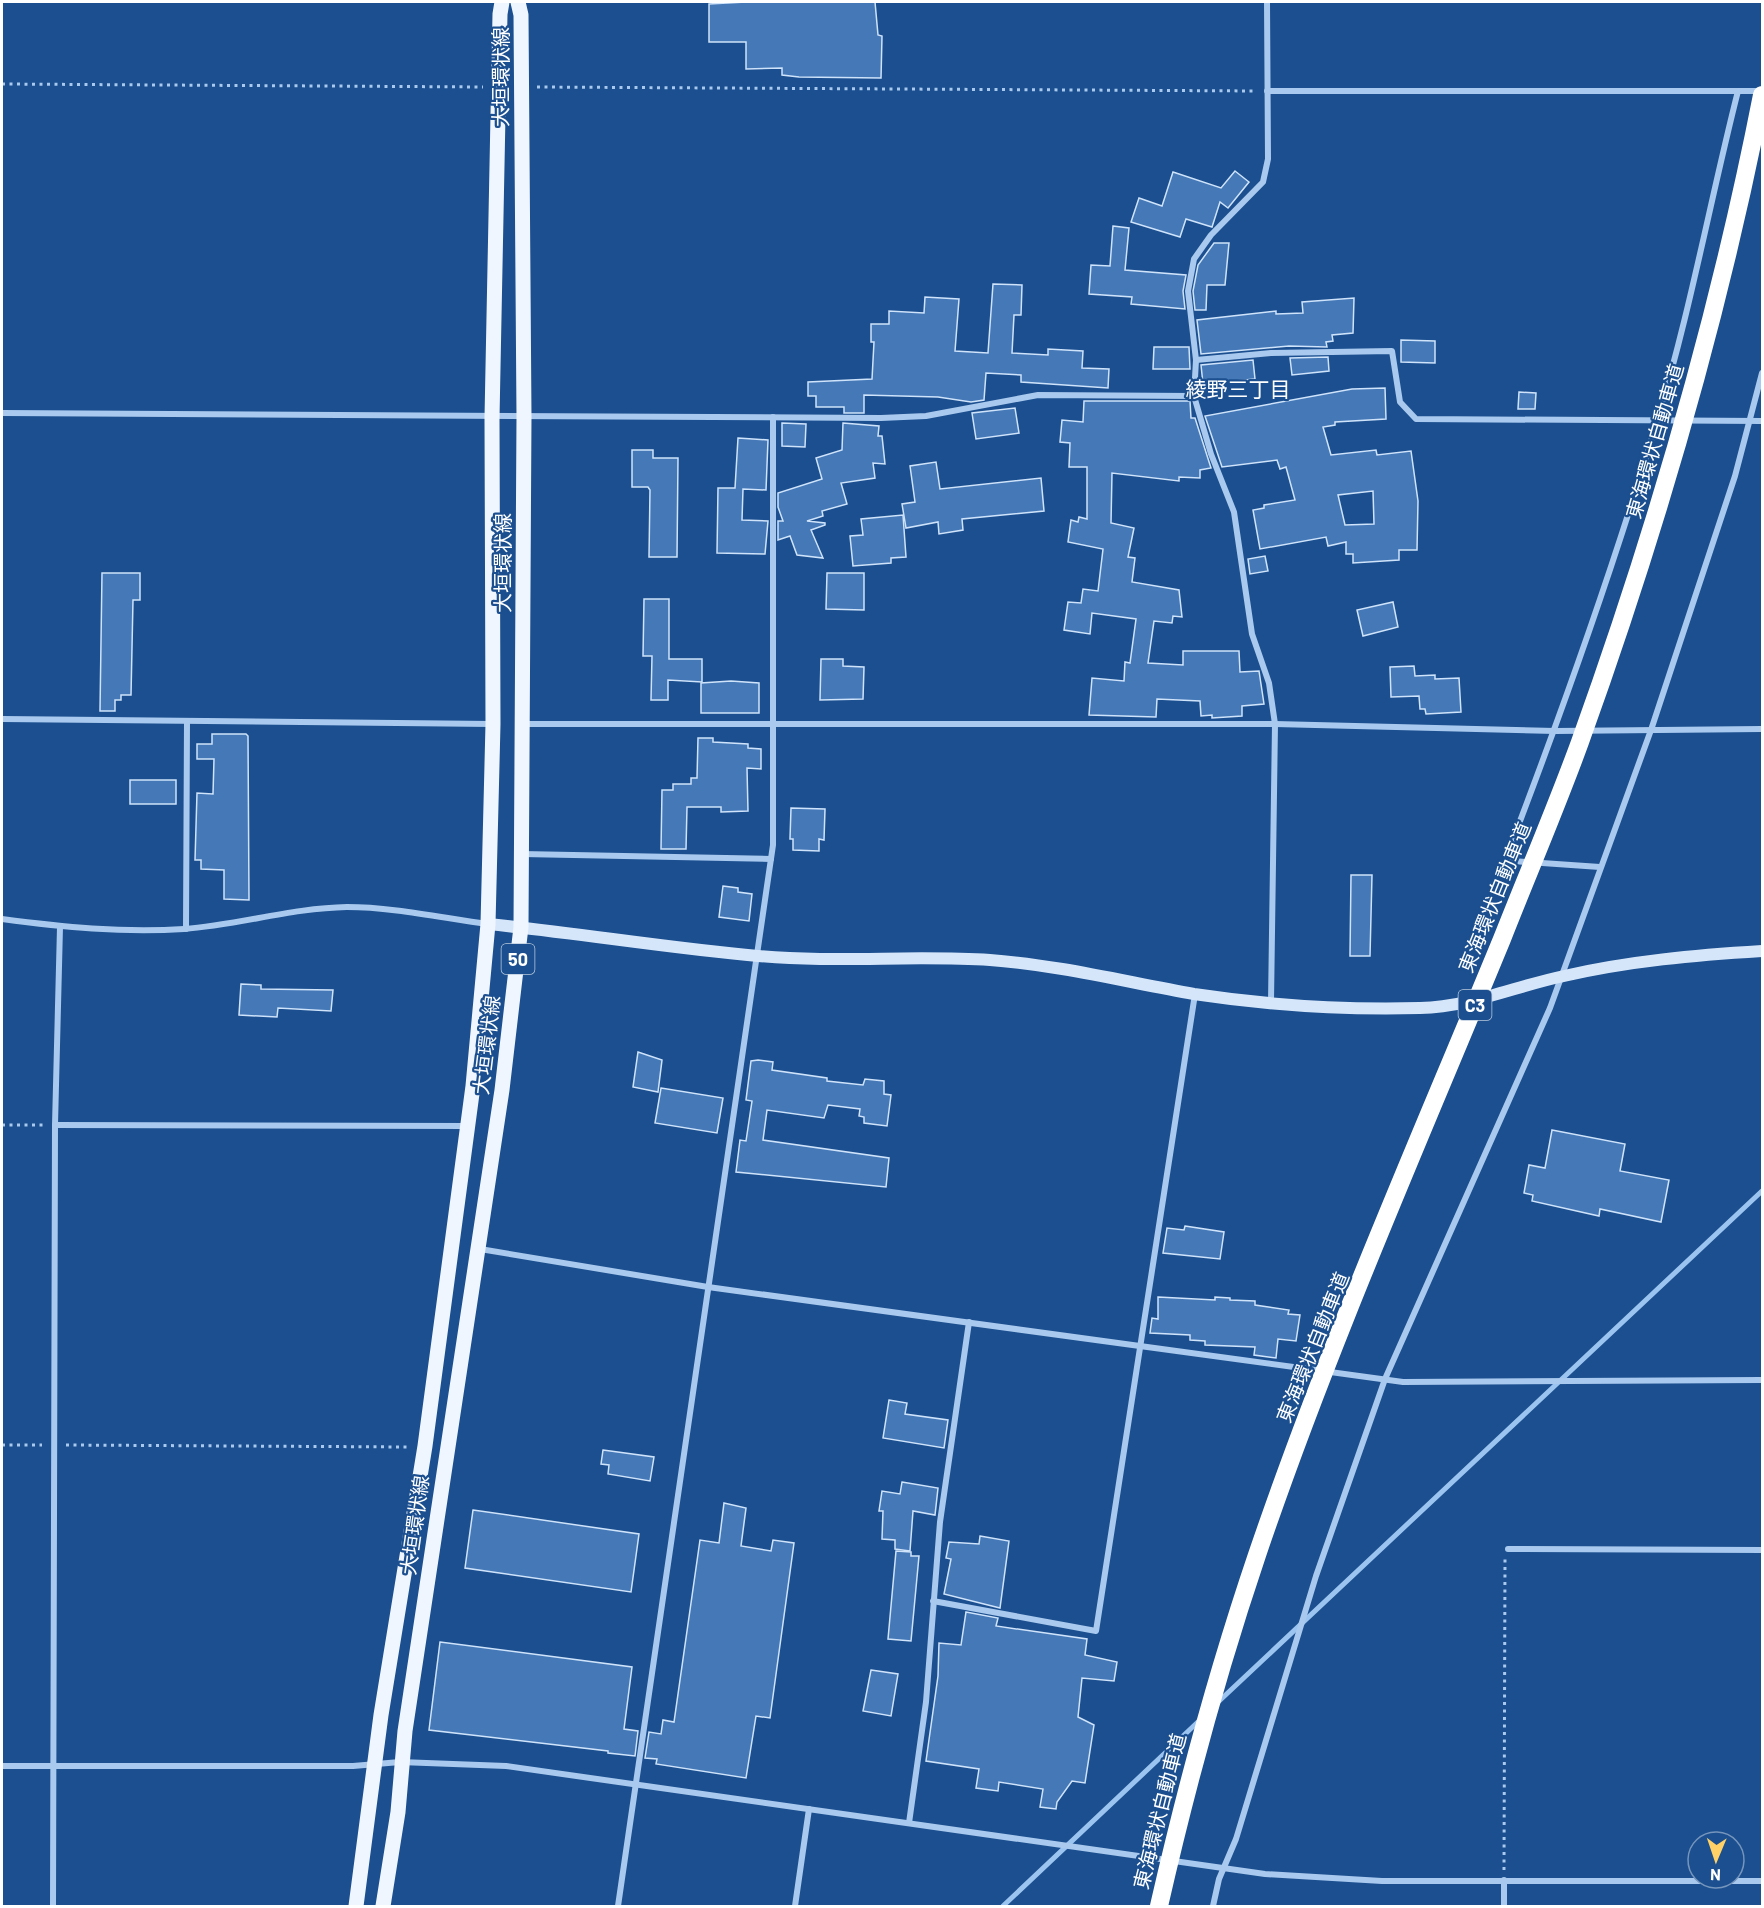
<svg xmlns="http://www.w3.org/2000/svg" width="1764" height="1908" font-family="Barlow,'Noto Sans JP',sans-serif">
	<style>
		.lines { fill: none; stroke-linecap: round; stroke-linejoin: round }
		.stream { stroke: #9cc4f0; stroke-width: 5 }
		.building { fill: #4478b7; stroke: #cfe3fa; stroke-width: 1.5; fill-rule: evenodd }
		.path { stroke: #a9c9ee; stroke-width: 3; stroke-dasharray: 3 4.5; stroke-linecap: butt }
		.street { stroke: #a9c9ee; stroke-width: 6 }
		.secondary { stroke: #d6e6fa; stroke-width: 12 }
		.primary { stroke: #f0f6ff; stroke-width: 15 }
		.highway-bridge { stroke: #fff; stroke-width: 18 }
		.labels { text-anchor: middle; dominant-baseline: central; stroke-width: 4.5; stroke-linejoin: round; paint-order: stroke }
		.shield { fill: #1b4f8f; stroke: #bbcadd; stroke-width: 1.5 }
		.shield-label { font-size: 18px; font-weight: bold; fill: #fff }
		.street-label { font-size: 20px; fill: #fff; stroke: #1b4f8f }
		.neighbourhood-label { font-size: 21px; fill: #fff; stroke: #1b4f8f }
	</style>
	<rect width="100%" height="100%" fill="#1b4f8f"/>
	<g class="lines">
		<g class="stream">
			<polyline points="1217,1703 1762,1191"/>
			<polyline points="1003,1906 1200,1720"/>
		</g>
	</g>
	<g class="building">
		<polygon points="746,2 875,2 878,35 882,36 881,78 799,77 782,75 782,68 746,69 746,42 709,42 709,4"/>
		<polygon points="1235,171 1249,182 1228,208 1220,202 1212,227 1186,219 1180,237 1131,222 1139,198 1162,206 1173,172 1221,188"/>
		<polygon points="1113,226 1129,228 1125,270 1186,275 1183,291 1185,309 1131,304 1132,297 1089,294 1091,265 1110,266"/>
		<polygon points="1214,243 1229,243 1225,285 1207,285 1206,310 1195,310 1193,291 1198,265"/>
		<polygon points="993,284 1022,285 1021,315 1014,315 1012,353 1048,355 1048,349 1083,351 1082,368 1109,369 1108,388 1021,382 1021,375 986,373 984,400 971,402 938,397 864,395 864,413 844,413 844,407 816,407 816,396 808,396 808,382 872,379 874,342 871,342 871,324 889,324 889,311 924,313 925,297 959,299 955,351 988,353"/>
		<polygon points="1354,298 1353,333 1332,335 1333,341 1326,342 1327,347 1289,346 1201,354 1197,320 1276,311 1276,314 1303,313 1302,302"/>
		<polygon points="1401,340 1435,341 1435,363 1401,362"/>
		<polygon points="1154,347 1189,347 1190,369 1153,369"/>
		<polygon points="1328,357 1329,371 1292,375 1290,358"/>
		<polygon points="1253,360 1255,379 1203,384 1201,365"/>
		<path d="M1385,388L1386,419L1335,422V425L1323,427L1331,455L1376,450L1377,455L1411,451L1418,501L1417,550H1399V560L1353,563V554H1346V542L1328,546L1326,537L1260,549L1253,510L1264,508V505L1295,500L1286,467L1280,469L1277,460L1222,467L1205,416L1352,389ZM1373,491L1374,524L1345,525L1338,495Z"/>
		<polygon points="1519,392 1536,393 1535,409 1518,409"/>
		<polygon points="1084,401 1190,401 1191,418 1195,418 1211,468 1200,470 1200,478 1179,477 1179,481 1112,473 1111,523 1134,528 1128,557 1135,558 1132,582 1179,590 1182,617 1173,616 1172,623 1154,621 1148,663 1183,665 1183,651 1239,651 1240,672 1259,671 1264,704 1242,706 1242,716 1212,718 1212,715 1201,716 1200,701 1157,699 1156,717 1089,715 1092,678 1124,681 1125,662 1130,663 1136,619 1092,613 1090,634 1064,630 1068,602 1081,603 1083,589 1098,591 1103,549 1068,542 1071,520 1078,522 1079,517 1087,519 1087,467 1069,467 1070,443 1060,442 1062,420 1083,422"/>
		<polygon points="1015,408 1019,433 976,439 972,413"/>
		<polygon points="782,423 806,424 805,447 782,446"/>
		<polygon points="843,423 879,426 878,436 882,436 885,464 873,463 875,478 841,483 847,504 822,511 823,516 807,521 825,523 825,525 811,530 823,558 797,555 790,536 778,540 778,521 783,521 778,507 778,493 822,479 816,458 842,450"/>
		<polygon points="738,438 768,440 766,490 743,489 742,520 768,521 765,554 717,553 718,488 735,488"/>
		<polygon points="632,450 653,450 653,458 678,458 677,557 649,557 650,490 648,487 632,487"/>
		<polygon points="936,462 940,489 1041,478 1044,511 962,519 963,530 939,534 938,522 906,528 902,504 915,502 910,466"/>
		<polygon points="903,515 906,557 891,558 891,563 853,566 850,536 863,535 861,519"/>
		<polygon points="1265,556 1268,571 1250,574 1248,559"/>
		<polygon points="102,573 140,573 140,600 133,600 131,695 121,695 121,700 115,700 115,711 100,711"/>
		<polygon points="827,573 864,573 864,610 826,609"/>
		<polygon points="644,599 669,599 669,659 702,659 702,682 668,680 668,700 651,700 652,656 643,656"/>
		<polygon points="1393,602 1398,627 1363,636 1357,610"/>
		<polygon points="821,659 843,659 843,666 864,667 863,699 820,700"/>
		<polygon points="1414,666 1415,676 1435,675 1435,679 1459,678 1461,712 1426,714 1425,709 1420,709 1419,696 1391,697 1390,667"/>
		<polygon points="731,681 759,683 759,713 701,713 701,683"/>
		<polygon points="212,734 246,734 248,736 249,900 224,899 224,870 201,869 201,860 195,860 197,793 213,794 214,759 197,759 197,744 212,744"/>
		<polygon points="698,738 713,738 713,742 748,744 748,748 761,749 761,769 747,768 748,811 721,812 721,807 687,807 686,849 661,849 662,790 673,790 673,784 691,784 691,778 697,778"/>
		<rect x="130" y="780" width="46" height="24"/>
		<polygon points="791,808 825,809 824,840 819,839 819,851 793,850 793,839 790,839"/>
		<polygon points="1351,875 1372,875 1370,956 1350,956"/>
		<polygon points="723,886 738,888 738,892 752,894 749,921 719,917"/>
		<polygon points="241,984 261,985 261,989 333,990 331,1011 278,1008 277,1017 239,1015"/>
		<polygon points="638,1052 662,1060 658,1092 633,1087"/>
		<polygon points="758,1060 773,1062 772,1070 827,1078 827,1081 863,1085 865,1079 884,1081 884,1094 891,1095 887,1126 864,1123 864,1117 859,1116 860,1109 828,1105 824,1118 767,1110 763,1140 889,1158 886,1187 736,1172 740,1140 746,1141 752,1101 746,1100 751,1061"/>
		<polygon points="661,1088 723,1098 717,1133 655,1123"/>
		<polygon points="1552,1130 1625,1144 1620,1171 1669,1180 1661,1222 1600,1209 1599,1216 1532,1201 1533,1195 1524,1193 1529,1165 1545,1168"/>
		<polygon points="1185,1226 1224,1232 1220,1259 1163,1253 1167,1228 1184,1230"/>
		<polygon points="1158,1297 1215,1300 1215,1297 1230,1298 1230,1300 1255,1301 1255,1305 1289,1310 1288,1314 1300,1315 1296,1341 1278,1339 1276,1358 1254,1355 1255,1347 1205,1345 1205,1341 1190,1340 1190,1335 1150,1333 1152,1318 1158,1319"/>
		<polygon points="889,1400 907,1403 905,1414 948,1420 944,1448 883,1438"/>
		<polygon points="603,1450 654,1457 650,1481 608,1474 609,1465 601,1464"/>
		<polygon points="902,1482 938,1488 935,1515 913,1511 910,1551 895,1549 895,1540 882,1539 883,1511 879,1511 882,1491 900,1494"/>
		<polygon points="724,1503 746,1508 741,1546 771,1551 773,1540 794,1543 770,1718 756,1716 746,1778 656,1764 657,1759 645,1758 649,1732 661,1734 663,1720 674,1722 700,1540 719,1543"/>
		<polygon points="473,1510 639,1534 631,1592 465,1568"/>
		<polygon points="980,1536 1009,1541 1000,1608 944,1594 951,1559 946,1558 949,1542 979,1544"/>
		<polygon points="896,1551 911,1552 911,1556 919,1556 911,1641 888,1639"/>
		<polygon points="966,1612 998,1618 996,1626 1087,1639 1085,1655 1117,1662 1114,1681 1082,1678 1078,1717 1094,1725 1085,1783 1072,1781 1057,1802 1056,1809 1040,1807 1043,1789 999,1782 998,1791 976,1788 979,1769 926,1761 938,1676 939,1643 961,1645"/>
		<polygon points="440,1642 632,1667 624,1729 638,1731 635,1756 608,1753 608,1751 429,1730"/>
		<polygon points="871,1670 898,1674 891,1716 863,1711"/>
	</g>
	<g class="lines">
		<g class="path">
			<polyline points="2,84 483,87"/>
			<polyline points="537,87 1257,91"/>
			<polyline points="2,1125 45,1125"/>
			<polyline points="2,1445 42,1445"/>
			<polyline points="66,1445 408,1447"/>
			<polyline points="1504,1870 1505,1559"/>
		</g>
		<g class="street">
			<polyline points="1267,2 1268,159 1263,182 1211,235 1194,259 1188,291 1196,360 1194,396 1211,454 1234,512 1252,634 1269,683 1275,724 1271,1002"/>
			<polyline points="1267,91 1761,91"/>
			<polyline points="1196,360 1271,353 1392,351 1400,402 1416,419 1762,421"/>
			<polyline points="2,413 881,418 926,416 1038,395 1194,396"/>
			<polyline points="2,719 492,724"/>
			<polyline points="523,724 1275,724 1555,731 1762,729"/>
			<polyline points="522,854 771,859"/>
			<path d="M1600,867L1513,861L1509,850C1563,709 1614,566 1657,421C1690,313 1710,201 1738,91"/>
			<path d="M2,919C62,927 122,933 184,929C238,925 292,908 347,907C392,907 443,918 488,924"/>
			<polyline points="186,929 187,721"/>
			<polyline points="55,1125 468,1126"/>
			<polyline points="480,1249 708,1287 1403,1382 1762,1380"/>
			<polyline points="1508,1549 1762,1550"/>
			<polyline points="933,1601 1096,1631 1195,994"/>
			<polyline points="2,1766 353,1766 400,1762 506,1766 1265,1874 1382,1881 1762,1881"/>
			<polyline points="909,1823 926,1702 940,1522 969,1322"/>
			<polyline points="53,1906 55,1125 60,927"/>
			<polyline points="618,1906 773,845 773,417"/>
			<polyline points="795,1906 809,1809"/>
			<polyline points="1213,1906 1219,1879 1236,1839 1316,1576 1385,1379 1550,1008 1651,730 1735,476 1762,373"/>
			<polyline points="1504,1906 1504,1880"/>
		</g>
		<path class="secondary" d="M488,924C578,933 668,948 758,956C835,963 913,955 990,960C1059,965 1126,982 1194,994C1267,1005 1346,1010 1420,1008C1470,1007 1516,986 1564,976C1629,961 1696,955 1762,951"/>
		<g class="primary">
			<polyline points="356,1906 381,1715 425,1446 473,1086 488,924 493,724 492,418 500,14 502,2"/>
			<polyline points="383,1906 398,1812 405,1731 502,1090 521,927 524,416 521,15 518,2"/>
		</g>
		<path class="highway-bridge" d="M1159,1906C1186,1788 1218,1670 1257,1555C1328,1346 1418,1143 1502,939C1528,873 1556,808 1580,742C1656,531 1719,315 1762,95"/>
	</g>
	<g class="labels">
		<g class="shield">
			<rect x="501.5" y="944" width="33" height="30" rx="4.5"/>
			<rect x="1458.5" y="990" width="33" height="30" rx="4.5"/>
		</g>
		<g class="shield-label">
			<text x="518" y="959">50</text>
			<text x="1475" y="1005">C3</text>
		</g>
		<g class="street-label">
			<text transform="translate(500 77) rotate(-90)">大垣環状線</text>
			<text transform="translate(1654 441) rotate(-74)">東海環状自動車道</text>
			<text transform="translate(502 563) rotate(-90)">大垣環状線</text>
			<text transform="translate(1494 897) rotate(-68)">東海環状自動車道</text>
			<text transform="translate(486 1045) rotate(-83)">大垣環状線</text>
			<text transform="translate(1312 1347) rotate(-68)">東海環状自動車道</text>
			<text transform="translate(414 1525) rotate(-82)">大垣環状線</text>
			<text transform="translate(1159 1811) rotate(-76)">東海環状自動車道</text>
		</g>
		<g class="neighbourhood-label">
			<text x="1238" y="388">綾野三丁目</text>
		</g>
	</g>
	<rect width="1764" height="1908" fill="none" stroke="#ffffff" stroke-width="6"/>
	<g transform="translate(1716 1860) rotate(182)"><circle r="28" fill="#1b4f8f" stroke="#7695bc" stroke-width="1.5"/>
	<path d="M0-4.5L10 22L0 15L-10 22Z" fill="#ffd166"/>
	<text y="-9" font-size="16" font-weight="bold" text-anchor="middle" fill="#ffffff">N</text>
	</g>
</svg>
